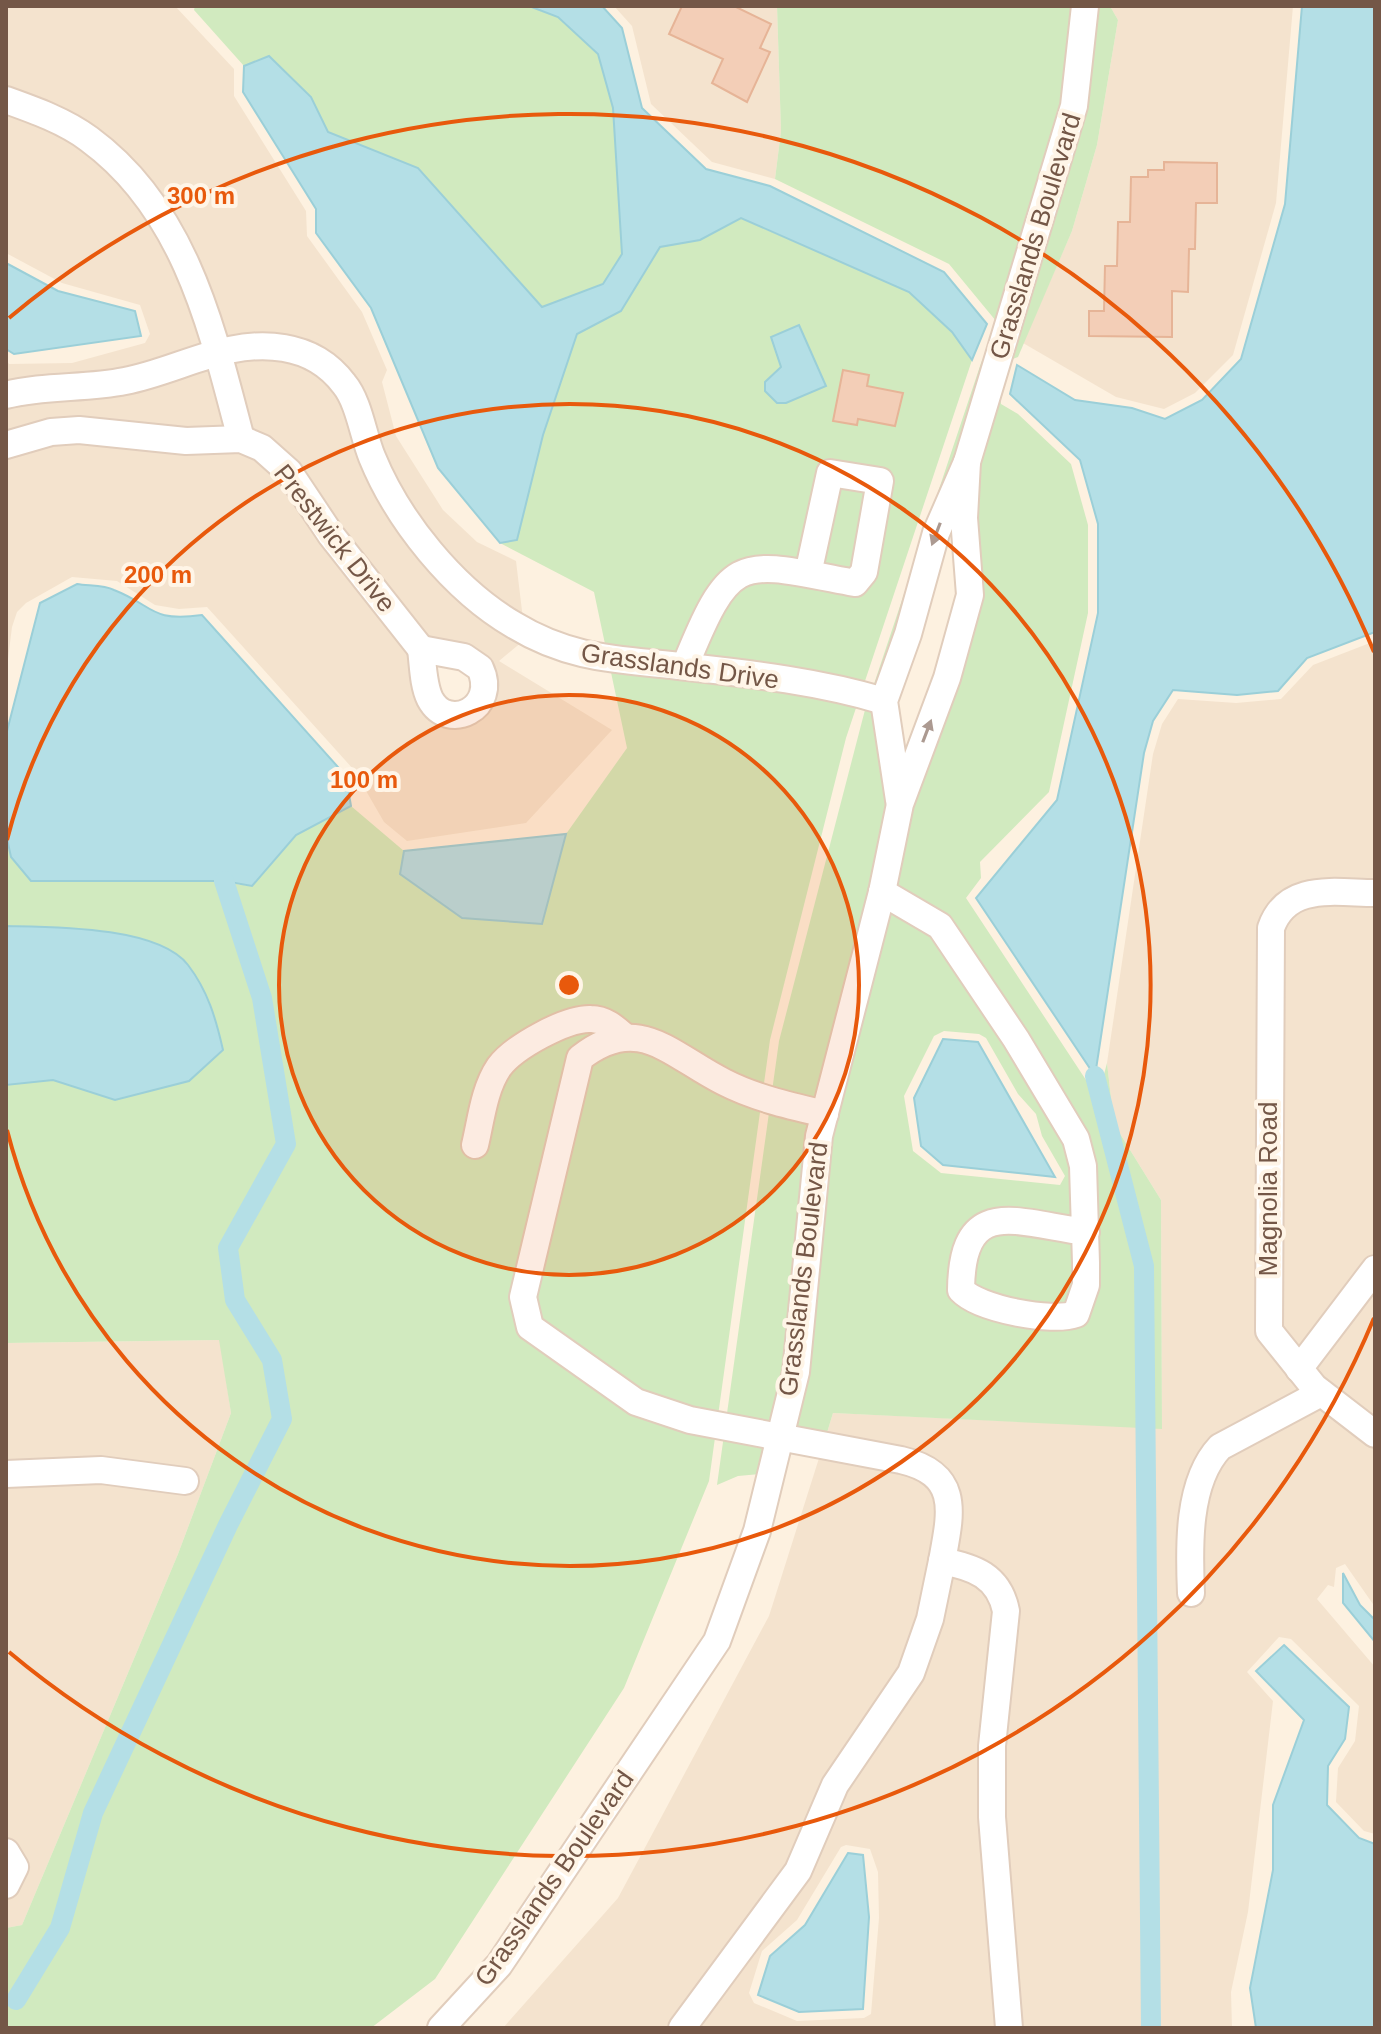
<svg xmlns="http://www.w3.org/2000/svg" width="1381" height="2034" font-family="Arial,sans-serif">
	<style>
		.residential { fill: #f4e3ce; fill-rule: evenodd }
		.green { fill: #d1eabf; fill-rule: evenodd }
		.water { fill: #b4dfe6; stroke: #9bcfd8; stroke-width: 2 }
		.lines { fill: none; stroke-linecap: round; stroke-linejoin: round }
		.canal { stroke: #b4dfe6; stroke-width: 20 }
		.building { fill: #f3ceb7; stroke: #e6b497; stroke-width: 2 }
		.minor-casing { stroke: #e1cdbc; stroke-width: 30 }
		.minor { stroke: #fff; stroke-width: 26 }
		.oneway { fill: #ac9a91 }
		.ring { fill: none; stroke: #e8590c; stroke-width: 4 }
		.labels { text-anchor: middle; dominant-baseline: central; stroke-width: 8; stroke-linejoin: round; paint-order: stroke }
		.street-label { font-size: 26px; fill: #745747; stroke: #fff5e7 }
		.centre { fill: #e8590c; stroke: #fff5e7; stroke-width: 4 }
		.ring-label { font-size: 24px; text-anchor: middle; font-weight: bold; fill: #e8590c; stroke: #fff5e7; stroke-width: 8; stroke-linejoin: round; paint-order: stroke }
	</style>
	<rect width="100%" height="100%" fill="#fdf1e0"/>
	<g class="residential">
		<polygon points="6,6 175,6 234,69 234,96 306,211 307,236 362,312 387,370 382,382 396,436 443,510 477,542 516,561 523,619 467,575 421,521 384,455 357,383 227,341 203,268 174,216 6,89"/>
		<polygon points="614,6 777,6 781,131 775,179 712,162 651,104 632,26"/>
		<polygon points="1110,6 1293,6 1276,203 1233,355 1195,393 1164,409 1116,397 1023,343 1072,231 1097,145 1118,20"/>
		<polygon points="6,111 82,146 118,181 156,227 182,276 205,345 122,371 6,385 6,360 9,364 72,363 145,343 150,334 140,305 62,283 6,253"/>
		<polygon points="281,358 316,369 336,391 363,463 523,641 499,661 612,730 526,823 407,841 384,822 354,770 207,607 179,609 155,605 117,581 72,577 26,603 17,612 12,627 6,675 6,456 53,442 233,449 256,456 280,478 410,652 426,711 494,698 428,639 251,432 232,361"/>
		<polygon points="210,364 227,429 6,434 6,406"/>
		<polygon points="1375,641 1375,883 1286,889 1271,901 1260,928 1256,1320 1284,1371 1375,1446 1375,1607 1345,1564 1336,1568 1334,1587 1328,1585 1317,1599 1375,1667 1375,1834 1364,1831 1336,1802 1338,1768 1355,1741 1359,1706 1291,1639 1279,1637 1247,1672 1273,1701 1248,1912 1231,1992 1232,2028 1021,2028 1020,1992 1007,1876 1003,1746 1018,1612 955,1553 962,1518 959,1492 826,1436 833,1413 1162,1428 1161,1200 1114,1124 1107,1063 1153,754 1162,724 1178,699 1236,703 1281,699 1313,665"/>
		<polygon points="1375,903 1375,1251 1300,1353 1284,1334 1279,1320 1282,929 1301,906"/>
		<polygon points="1375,1288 1375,1421 1313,1369"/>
		<polygon points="220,1340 231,1413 178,1554 22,1925 6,1928 6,1343"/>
		<polygon points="820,1455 907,1472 924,1479 938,1499 939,1516 919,1616 900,1669 769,1896 711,1966 669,2028 503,2028 618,1898 769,1616"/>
		<path d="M951,1573L983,1587L995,1611L980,1746L998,2028H694L863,1760L905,1705L921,1678ZM846,1845L870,1849L878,1872L879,1918L871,2014L864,2018L797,2021L754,2003L749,1993L762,1951L797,1920L841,1847Z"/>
	</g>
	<g class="green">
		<polygon points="195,6 529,6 558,17 598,54 613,108 740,218 909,292 952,332 972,360 846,738 770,1040 709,1481 624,1688 435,1979 371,2028 6,2028 6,1928 22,1925 178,1554 231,1413 219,1340 6,1343 6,834 11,857 252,886 296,835 351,806 404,851 400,874 541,924 566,834 627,748 594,592 500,543 438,468 371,308 316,233 316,209 243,92 244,66 194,10"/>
		<polygon points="777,6 1073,6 1063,104 958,452 925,530 897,632 877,688 873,687 981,363 996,327 996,321 949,264 775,179 781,131"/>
		<polygon points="1096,6 1110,6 1118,20 1097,145 1072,231 1018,357 1010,360"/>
		<path d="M1000,395L1001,404L1018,414L1071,464L1088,525V613L1049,792L980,862L981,878L966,898L1086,1080L1094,1084L1102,1082L1107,1063L1114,1124L1161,1200L1162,1429L833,1413L826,1436L794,1430L830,1137L909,813L913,812L975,518L978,464ZM944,1031L979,1034L986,1038L1018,1094L1036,1114L1042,1136L1065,1176L1060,1185L941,1173L913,1151L904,1096L934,1036Z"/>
		<polygon points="866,706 873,708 888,803 871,891 807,1134 785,1371 760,1474 738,1476 717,1485 779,1041"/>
	</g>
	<g class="water">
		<polygon points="529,6 602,6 622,28 642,108 706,169 770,186 944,272 987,324 972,360 952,332 909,292 741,218 700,240 660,247 621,311 577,334 543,435 517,540 500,543 438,468 371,308 316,233 316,209 243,92 244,66 269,56 311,97 328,132 418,168 542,307 603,284 622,254 613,108 598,54 558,17"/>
		<polygon points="1302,6 1375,6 1375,632 1307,658 1278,691 1237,695 1173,690 1153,721 1144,753 1095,1076 976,898 1057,800 1098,613 1098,524 1080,460 1010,394 1017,365 1075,400 1132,408 1165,419 1202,400 1241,359 1285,204"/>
		<polygon points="6,263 58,291 135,311 141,336 14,354 6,349"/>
		<polygon points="799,325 826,386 786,403 777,403 765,391 765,382 781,367 771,337"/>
		<path d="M77,584C88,586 104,585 114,590C155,606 149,622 202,615L346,776L351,806L296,835L252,886L224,881H31L11,857L6,834V735L40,603Z"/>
		<polygon points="566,834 542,924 462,918 400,874 404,851"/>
		<path d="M6,926C52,927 158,926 188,965C208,991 216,1019 223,1050L189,1081L115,1100L53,1080L6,1085Z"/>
		<polygon points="943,1039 978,1042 1055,1177 943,1165 921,1146 914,1098"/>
		<polygon points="1343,1573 1360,1605 1375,1620 1375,1642 1343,1603"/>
		<polygon points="1284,1645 1349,1707 1345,1739 1328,1766 1327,1805 1359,1838 1375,1844 1375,2028 1256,2028 1250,1988 1273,1870 1273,1805 1304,1720 1256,1671"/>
		<polygon points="848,1853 863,1855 869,1917 863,2009 799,2012 758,1995 770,1956 805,1925"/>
	</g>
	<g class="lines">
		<g class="canal">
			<polyline points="1095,1076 1144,1266 1151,2028"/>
			<polyline points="16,2000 60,1928 93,1813 228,1525 282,1419 272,1360 235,1300 228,1248 286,1144 262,998 224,881"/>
		</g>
	</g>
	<g class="building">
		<polygon points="682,6 734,6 771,24 760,48 770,52 747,102 712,83 723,59 669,34"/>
		<polygon points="1164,162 1217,163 1217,203 1196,203 1195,249 1189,249 1188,292 1172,291 1172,337 1089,336 1089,311 1104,311 1105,266 1117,266 1118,222 1130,222 1131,177 1148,177 1148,170 1164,170"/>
		<polygon points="843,370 869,375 867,386 903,393 895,426 858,419 857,425 833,421"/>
	</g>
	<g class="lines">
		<defs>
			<g id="minor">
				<path d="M6,100C34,110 65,121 89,139C186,210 212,329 241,439"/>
				<path d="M6,395C44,385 86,389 125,381C178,371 228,338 284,348C308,352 329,364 344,384C359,402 363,435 372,457C398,521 454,590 514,625C573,661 623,659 688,667C753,674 821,682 884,701"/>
				<polyline points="6,445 51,432 79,430 186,441 241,439 262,448 289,472 331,535 421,649"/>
				<path d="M421,649L464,657L480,668C499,708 448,733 430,699C423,685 423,664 421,649Z"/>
				<path d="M685,666C732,550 739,561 855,583L864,572L880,481L830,473L808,574"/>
				<polyline points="899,800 884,701 908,634 936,533 967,462 1074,106 1085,6"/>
				<path d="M882,892L940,926L1016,1039L1076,1139L1083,1166L1086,1263V1285L1076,1314C1052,1323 979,1309 961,1290C962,1194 1016,1223 1086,1232"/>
				<path d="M1375,893C1336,893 1287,882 1271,928L1269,1331L1314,1387L1375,1434"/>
				<path d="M825,1114C791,1106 755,1098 724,1082C670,1055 639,1012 580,1058L523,1297L530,1327L636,1402L690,1420L901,1460C961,1474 951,1512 942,1561"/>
				<path d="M475,1145C481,1120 484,1089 499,1067C514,1047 566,1018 591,1019C605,1019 615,1028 624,1036"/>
				<polyline points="1299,1369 1375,1269"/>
				<polyline points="6,1474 101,1470 185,1481"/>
				<path d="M1191,1593C1189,1548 1187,1482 1220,1447L1321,1393"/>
				<polyline points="6,1852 15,1867 6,1885"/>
				<polyline points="441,2028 499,1965 717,1641 757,1531 796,1372 819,1136 882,892 900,804 947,678 970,595 964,518 967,462"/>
				<path d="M682,2028L798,1871L835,1785L911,1673L930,1619L942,1561C974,1567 999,1576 1006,1611L992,1746V1817L1009,2028"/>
			</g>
		</defs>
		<use href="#minor" class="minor-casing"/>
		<use href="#minor" class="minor"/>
	</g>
	<defs><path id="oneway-solid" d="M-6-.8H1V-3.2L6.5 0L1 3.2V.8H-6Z" transform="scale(2)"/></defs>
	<g class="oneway">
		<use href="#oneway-solid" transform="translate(936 534) rotate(111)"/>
		<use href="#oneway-solid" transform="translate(927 731) rotate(-69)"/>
	</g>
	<circle cx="569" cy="985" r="290" fill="#e8590c" fill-opacity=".12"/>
	<g class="ring">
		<circle cx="569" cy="985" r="290"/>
		<path d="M7 840A581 581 0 1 1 7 1130"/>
		<path d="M1374 1318A871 871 0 0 1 9 1652M9 318A871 871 0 0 1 1374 652"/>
	</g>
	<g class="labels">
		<g class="street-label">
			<text transform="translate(1035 236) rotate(-73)">Grasslands Boulevard</text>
			<text transform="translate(335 538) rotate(52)">Prestwick Drive</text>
			<text transform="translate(680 666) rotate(8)">Grasslands Drive</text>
			<text transform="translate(1268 1189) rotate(-90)">Magnolia Road</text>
			<text transform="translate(803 1269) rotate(-83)">Grasslands Boulevard</text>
			<text transform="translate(554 1878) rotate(-55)">Grasslands Boulevard</text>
		</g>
	</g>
	<circle cx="569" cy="985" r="12" class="centre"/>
	<g class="ring-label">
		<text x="201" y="204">300 m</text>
		<text x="158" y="583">200 m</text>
		<text x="364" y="788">100 m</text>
	</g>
	<rect width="1381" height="2034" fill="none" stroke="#745747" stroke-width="16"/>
</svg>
